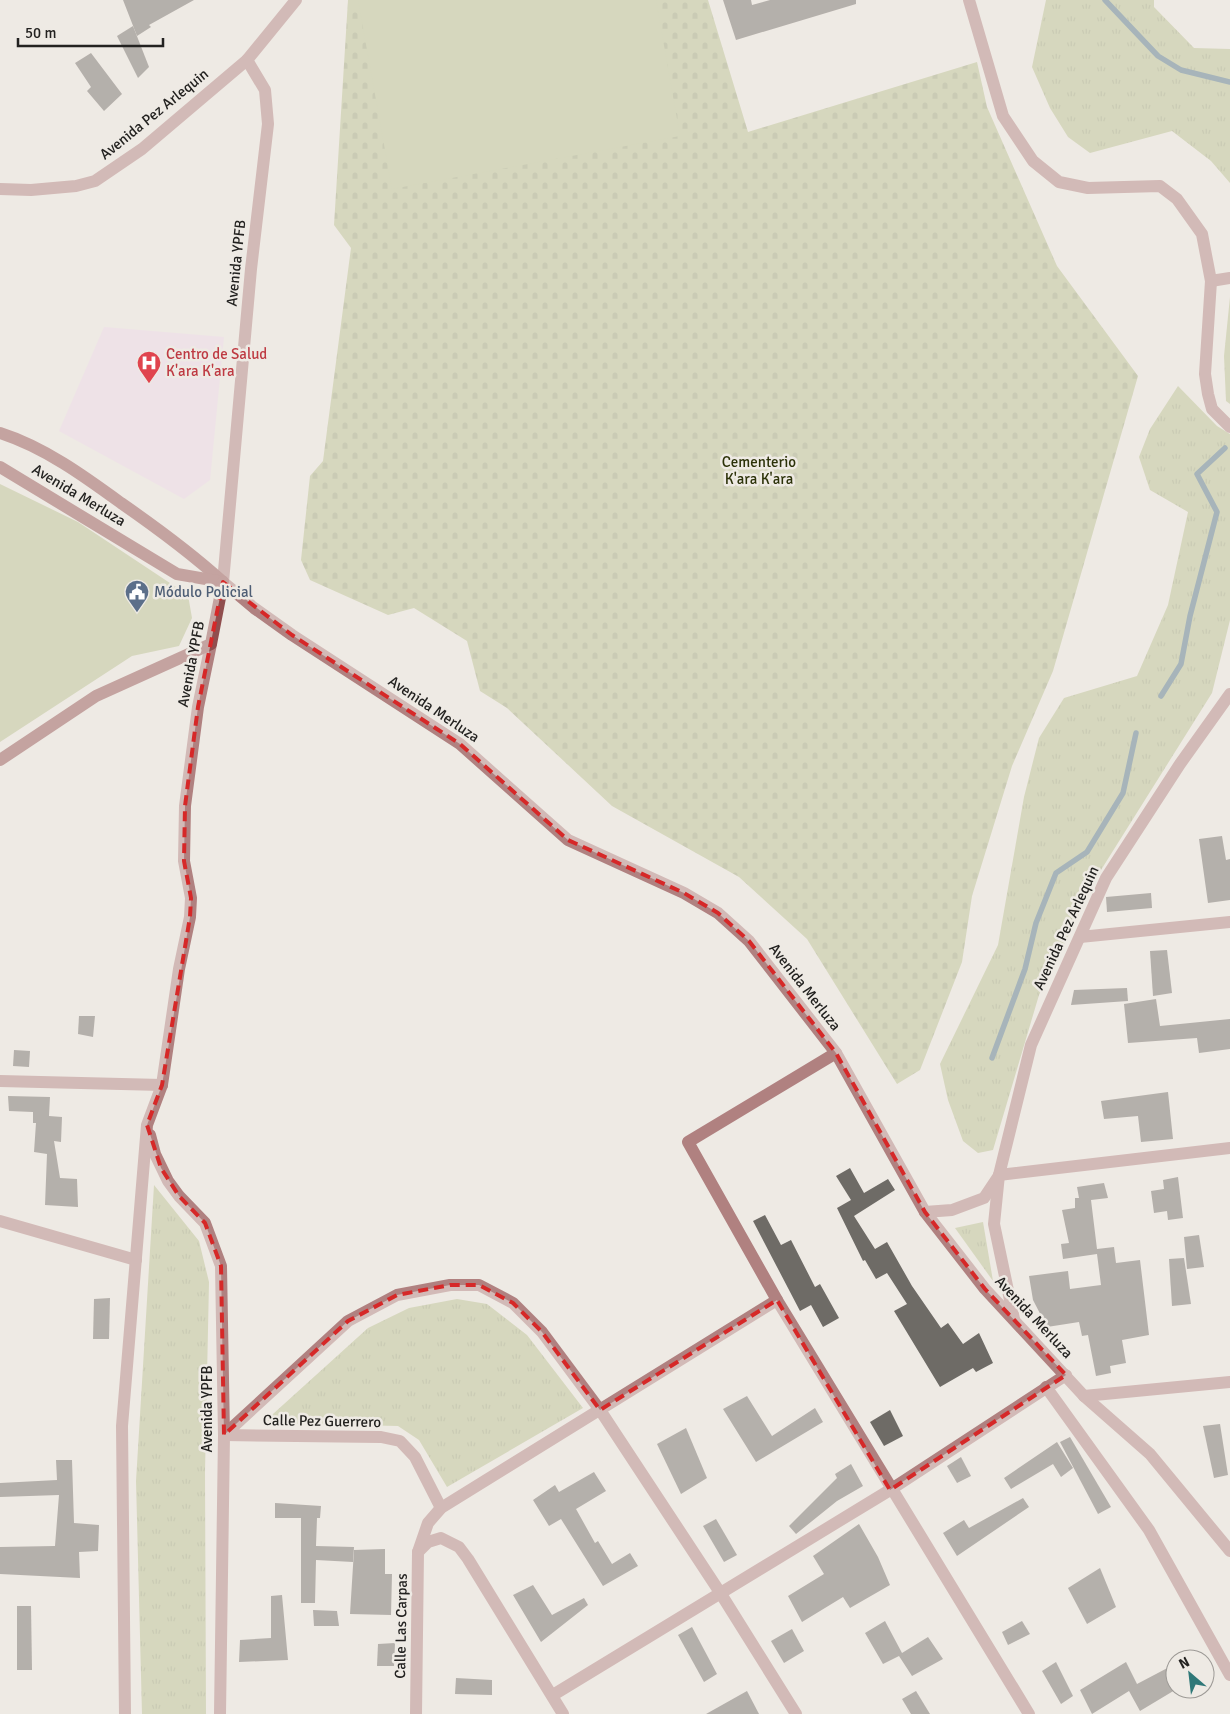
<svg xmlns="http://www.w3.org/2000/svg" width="1230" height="1714" font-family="Signika,sans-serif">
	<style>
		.medical { fill: #eddaeb }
		.grass { fill: url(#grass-tufts) }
		.cemetery { fill: url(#cemetery-stones) }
		.park { fill: #b8c290 }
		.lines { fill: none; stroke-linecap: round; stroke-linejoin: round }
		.stream { stroke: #507488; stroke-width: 5.5 }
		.building { fill: #6e6b66 }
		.street { stroke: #b08180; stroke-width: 12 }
		.secondary { stroke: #904e4e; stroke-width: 12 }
		.marked { fill: none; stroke: #d62828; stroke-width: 4; stroke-dasharray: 10 6; stroke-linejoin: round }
		.labels { text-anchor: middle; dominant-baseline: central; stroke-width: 5; stroke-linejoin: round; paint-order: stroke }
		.street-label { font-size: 15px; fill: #232220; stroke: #eeeae4 }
		.health-label { font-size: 15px; fill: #be3a42; stroke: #eeeae4; text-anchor: start }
		.park-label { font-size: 15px; fill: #2c3209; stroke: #eeeae4 }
		.service-label { font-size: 15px; fill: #4e5e75; stroke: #eeeae4; text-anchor: start }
	</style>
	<defs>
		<pattern id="grass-tufts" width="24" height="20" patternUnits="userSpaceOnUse" patternTransform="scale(1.25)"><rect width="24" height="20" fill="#b8c290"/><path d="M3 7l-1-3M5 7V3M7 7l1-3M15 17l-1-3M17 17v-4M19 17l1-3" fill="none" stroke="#9ea67c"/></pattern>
		<pattern id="cemetery-stones" width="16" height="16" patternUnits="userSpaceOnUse" patternTransform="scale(1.25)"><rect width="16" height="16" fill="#b8c290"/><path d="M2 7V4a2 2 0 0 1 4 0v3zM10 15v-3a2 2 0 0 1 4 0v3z" fill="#9ea67c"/></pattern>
	</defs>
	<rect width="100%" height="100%" fill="#eeeae4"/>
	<polygon class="medical" points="104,327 224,337 210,480 184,499 59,431"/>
	<g class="grass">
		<polygon points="1046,0 1154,0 1154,7 1194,48 1230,49 1230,183 1211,161 1172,131 1090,153 1068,137 1050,108 1032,67"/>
		<polygon points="1230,297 1230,404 1226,401 1224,356"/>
		<polygon points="1178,386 1217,426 1230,434 1230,620 1212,693 1101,870 1039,995 993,1150 978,1153 963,1141 948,1100 940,1064 998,945 1024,797 1039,738 1064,698 1137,676 1168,605 1188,512 1150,490 1139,457 1150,429"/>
		<polygon points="154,1185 199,1241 209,1282 205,1472 206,1714 142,1714 136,1481"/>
		<polygon points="983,1222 993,1281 955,1228"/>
		<polygon points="457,1299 487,1304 527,1335 583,1408 447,1487 419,1440 398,1426 263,1423 368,1328 409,1308"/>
	</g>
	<polygon class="cemetery" points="348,0 708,0 748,132 977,62 987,107 1057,266 1138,376 1053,671 1012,766 972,896 962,962 920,1070 897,1084 807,939 739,877 612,806 507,708 480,691 467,641 414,608 388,615 310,580 301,560 310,476 323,461 351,248 334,225"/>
	<g class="park">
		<polygon points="358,0 656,0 680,136 392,189"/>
		<polygon points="0,484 78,522 188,595 192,618 179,646 132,656 0,742"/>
	</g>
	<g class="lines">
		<g class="stream">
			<polyline points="1105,0 1158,56 1181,70 1230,82"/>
			<polyline points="1161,696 1181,664 1190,616 1217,512 1197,474 1225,448"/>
			<polyline points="992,1058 1025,969 1036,923 1056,873 1087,852 1123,793 1136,733"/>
		</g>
	</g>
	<g class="building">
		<polygon points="123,0 194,0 149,25 151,27 137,36"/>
		<polygon points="723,0 751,0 752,5 770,0 856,0 856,4 736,40"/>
		<polygon points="133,26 149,67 138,78 117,36"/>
		<polygon points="91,53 122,94 104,111 87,91 91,87 75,63"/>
		<polygon points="1222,836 1226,860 1230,859 1230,900 1208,903 1199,839"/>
		<polygon points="1151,893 1152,908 1107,912 1106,897"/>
		<polygon points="1167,950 1172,993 1153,996 1150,951"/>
		<polygon points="1127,988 1128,1001 1071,1005 1074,990"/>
		<polygon points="1156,999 1160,1026 1230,1019 1230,1049 1199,1053 1197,1038 1128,1043 1124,1004"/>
		<polygon points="79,1016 95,1016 93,1037 78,1034"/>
		<polygon points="14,1050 30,1051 29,1067 13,1066"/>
		<polygon points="1168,1092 1173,1139 1141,1142 1138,1116 1104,1119 1101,1101"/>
		<polygon points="8,1096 50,1097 49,1116 62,1117 61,1142 54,1141 60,1178 77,1179 78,1207 45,1205 47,1154 34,1152 36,1123 33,1123 33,1112 9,1111"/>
		<polygon points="850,1168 864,1193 888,1179 895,1190 854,1216 875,1249 887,1242 912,1286 941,1328 948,1323 963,1344 979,1333 993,1363 976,1372 973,1368 940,1387 894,1311 907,1304 887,1273 876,1279 865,1260 863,1261 837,1208 851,1200 836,1176"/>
		<polygon points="1178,1177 1183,1218 1168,1220 1167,1211 1154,1213 1151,1191 1164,1189 1163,1180"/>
		<polygon points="1104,1183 1108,1198 1091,1200 1097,1249 1114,1247 1116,1263 1140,1260 1149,1335 1122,1340 1126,1363 1110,1366 1111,1373 1096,1376 1088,1335 1082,1336 1079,1322 1047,1327 1033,1300 1029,1276 1068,1271 1070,1289 1101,1285 1097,1254 1063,1259 1061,1244 1069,1243 1062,1210 1075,1208 1075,1198 1079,1198 1077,1187"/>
		<polygon points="765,1215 781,1245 791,1240 815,1287 820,1284 839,1318 823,1327 811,1305 800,1311 753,1221"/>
		<polygon points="1199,1235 1204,1267 1187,1269 1184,1237"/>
		<polygon points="1184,1258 1191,1304 1172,1306 1169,1259"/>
		<polygon points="110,1298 109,1339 93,1339 94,1299"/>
		<polygon points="747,1396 772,1436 815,1408 823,1422 756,1462 723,1409"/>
		<polygon points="890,1410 903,1436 884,1446 870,1422"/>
		<polygon points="1220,1424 1228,1475 1214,1478 1203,1426"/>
		<polygon points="686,1428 707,1478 681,1494 657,1444"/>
		<polygon points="1070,1437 1111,1507 1098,1514 1060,1442"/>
		<polygon points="1057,1442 1073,1468 1061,1477 1053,1464 1011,1489 1004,1478"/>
		<polygon points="961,1457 971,1476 957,1483 947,1466"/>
		<polygon points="56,1460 72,1460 74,1523 99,1525 98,1551 79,1552 80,1578 0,1574 0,1547 55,1546 59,1495 0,1497 0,1483 57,1480"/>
		<polygon points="851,1464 863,1486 837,1501 796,1534 789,1526 837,1478 835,1474"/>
		<polygon points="594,1472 606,1491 576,1509 595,1543 598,1541 612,1564 630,1553 638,1566 603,1586 561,1519 549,1526 533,1500 555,1485 559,1492"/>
		<polygon points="1023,1498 1029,1507 957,1556 943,1533 964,1520 969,1528"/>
		<polygon points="275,1503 321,1506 320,1518 317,1518 316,1546 354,1547 353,1562 316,1560 315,1603 301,1603 301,1518 275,1518"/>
		<polygon points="716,1519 737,1555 724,1562 703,1526"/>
		<polygon points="859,1524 878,1557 890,1585 850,1608 843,1597 802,1622 788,1596 824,1574 813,1556"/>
		<polygon points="385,1549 385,1574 392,1574 391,1615 350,1614 354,1550"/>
		<polygon points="1100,1568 1116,1607 1087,1624 1068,1588"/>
		<polygon points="533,1585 552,1615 584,1598 588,1605 541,1642 513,1595"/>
		<polygon points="282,1595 288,1660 239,1662 240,1640 271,1638 271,1596"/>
		<polygon points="17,1606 31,1606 32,1670 17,1670"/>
		<polygon points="313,1610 337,1611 339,1626 314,1626"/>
		<polygon points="885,1621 902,1653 928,1637 943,1659 912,1676 899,1656 883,1664 865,1633"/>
		<polygon points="1022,1621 1030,1634 1008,1645 1002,1632"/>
		<polygon points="692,1627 717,1674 704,1682 678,1635"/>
		<polygon points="792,1629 804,1651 784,1663 771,1641"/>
		<polygon points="395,1643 394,1666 377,1666 378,1644"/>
		<polygon points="1056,1662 1073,1696 1061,1704 1042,1671"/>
		<polygon points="1126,1662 1137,1684 1175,1664 1175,1690 1140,1711 1129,1691 1092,1714 1080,1690"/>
		<polygon points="456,1678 492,1680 492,1695 455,1694"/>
		<polygon points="747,1691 759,1714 706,1714"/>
		<polygon points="916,1691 930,1714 911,1714 902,1699"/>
	</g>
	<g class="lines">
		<g class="street">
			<polyline points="969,0 1003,116 1033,161 1059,182 1088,188 1160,186 1177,199 1202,234 1211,281 1205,374 1208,394 1212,409 1230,427"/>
			<polyline points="247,60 265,90 268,124 251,269 223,582 254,608 292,635 460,744 568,840 684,893 718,913 749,941 836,1053 925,1212 985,1289 1084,1396 1150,1454 1230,1551"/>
			<polyline points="0,189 31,190 76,186 95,181 142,149 247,60 296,0"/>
			<polyline points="1211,281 1230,278"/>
			<polyline points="1080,937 1230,922"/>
			<polyline points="836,1053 688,1142 777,1300 1029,1714"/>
			<polyline points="0,1081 162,1085"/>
			<polyline points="150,1135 155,1154 168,1181 179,1196 205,1223 221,1266 224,1435 220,1714"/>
			<polyline points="999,1175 1230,1148"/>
			<polyline points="925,1212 952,1210 984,1198 998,1177"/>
			<polyline points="0,1221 136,1260"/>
			<polyline points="1014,1319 994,1224 999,1175 1031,1045 1106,878 1180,764 1230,694"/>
			<polyline points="1046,1387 1149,1530 1230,1675"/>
			<polyline points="1084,1396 1230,1382"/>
			<polyline points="224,1435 348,1321 397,1295 450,1285 479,1285 513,1303 542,1332 600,1410 721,1594 796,1714"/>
			<polyline points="224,1435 381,1437 400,1441 415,1457 441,1508"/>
			<polyline points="418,1552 428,1523 441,1508 777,1300"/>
			<polyline points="553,1695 890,1490 1066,1375"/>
			<polyline points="125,1714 122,1426 147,1125 162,1085 179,969 190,917 191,898 184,861 185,806 198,707 211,644"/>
			<polyline points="416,1714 418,1552 428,1542 441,1538 459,1547 468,1559 563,1714"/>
		</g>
		<g class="secondary">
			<path d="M0,433C44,447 84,476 121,503C157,528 191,553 223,582"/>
			<polyline points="0,467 177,574 223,582"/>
			<polyline points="0,760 96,696 211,644 223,582"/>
		</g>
	</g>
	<path d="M0 0H1230V1714H0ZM223,582L292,635L460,744L568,840L684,893L718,913L749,941L836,1053L925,1212L985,1289L1066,1375L890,1490L777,1300L600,1410L542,1332L513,1303L479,1285H450L397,1295L348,1321L224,1435L221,1266L205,1223L179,1196L161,1168L147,1125L162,1085L190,917L191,898L184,861L185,806L198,707Z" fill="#eeeae4" fill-opacity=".55" fill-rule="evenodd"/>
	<path class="marked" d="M223,582L292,635L460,744L568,840L684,893L718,913L749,941L836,1053L925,1212L985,1289L1066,1375L890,1490L777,1300L600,1410L542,1332L513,1303L479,1285H450L397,1295L348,1321L224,1435L221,1266L205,1223L179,1196L161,1168L147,1125L162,1085L190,917L191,898L184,861L185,806L198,707Z"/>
	<defs>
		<symbol id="hospital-pin" viewBox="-11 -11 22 30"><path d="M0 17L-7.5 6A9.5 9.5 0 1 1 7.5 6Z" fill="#e0444e" stroke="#eeeae4"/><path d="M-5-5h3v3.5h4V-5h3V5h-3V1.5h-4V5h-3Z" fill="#fff"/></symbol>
		<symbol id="civic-pin" viewBox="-11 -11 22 30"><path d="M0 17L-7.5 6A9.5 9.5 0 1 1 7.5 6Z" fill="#5c6f8a" stroke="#eeeae4"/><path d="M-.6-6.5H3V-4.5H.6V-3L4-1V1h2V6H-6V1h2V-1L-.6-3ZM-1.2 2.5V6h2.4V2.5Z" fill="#fff"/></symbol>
	</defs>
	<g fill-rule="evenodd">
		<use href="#hospital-pin" x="135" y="349" width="28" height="38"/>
		<use href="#civic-pin" x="123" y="578" width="28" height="38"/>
	</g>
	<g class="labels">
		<g class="street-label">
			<text transform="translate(154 114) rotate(-39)">Avenida Pez Arlequin</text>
			<text transform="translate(236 263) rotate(-84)">Avenida YPFB</text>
			<text transform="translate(79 495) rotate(31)">Avenida Merluza</text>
			<text transform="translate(191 664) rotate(-79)">Avenida YPFB</text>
			<text transform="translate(434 709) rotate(34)">Avenida Merluza</text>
			<text transform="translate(1066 928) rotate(-65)">Avenida Pez Arlequin</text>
			<text transform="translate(805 987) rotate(52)">Avenida Merluza</text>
			<text transform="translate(1034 1317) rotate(47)">Avenida Merluza</text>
			<text transform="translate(207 1409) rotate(-90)">Avenida YPFB</text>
			<text transform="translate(322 1421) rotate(1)">Calle Pez Guerrero</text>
			<text transform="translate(401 1626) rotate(-89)">Calle Las Carpas</text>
		</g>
		<g class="health-label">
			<text x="166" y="354">Centro de Salud<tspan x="166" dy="17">K'ara K'ara</tspan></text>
		</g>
		<g class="park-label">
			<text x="759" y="462">Cementerio<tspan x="759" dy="17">K'ara K'ara</tspan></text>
		</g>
		<g class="service-label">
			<text x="154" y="592">Módulo Policial</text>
		</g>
	</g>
	<g transform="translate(1190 1674) rotate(332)"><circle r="24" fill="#eeeae4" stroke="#9d9a96"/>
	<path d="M0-4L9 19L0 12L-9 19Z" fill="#2f7878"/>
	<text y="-8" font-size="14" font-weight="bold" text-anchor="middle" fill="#232220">N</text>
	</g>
	<path d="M18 38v8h145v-8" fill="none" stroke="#232220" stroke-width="2.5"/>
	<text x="25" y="38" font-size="15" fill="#232220" stroke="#eeeae4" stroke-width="4" paint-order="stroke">50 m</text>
</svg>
